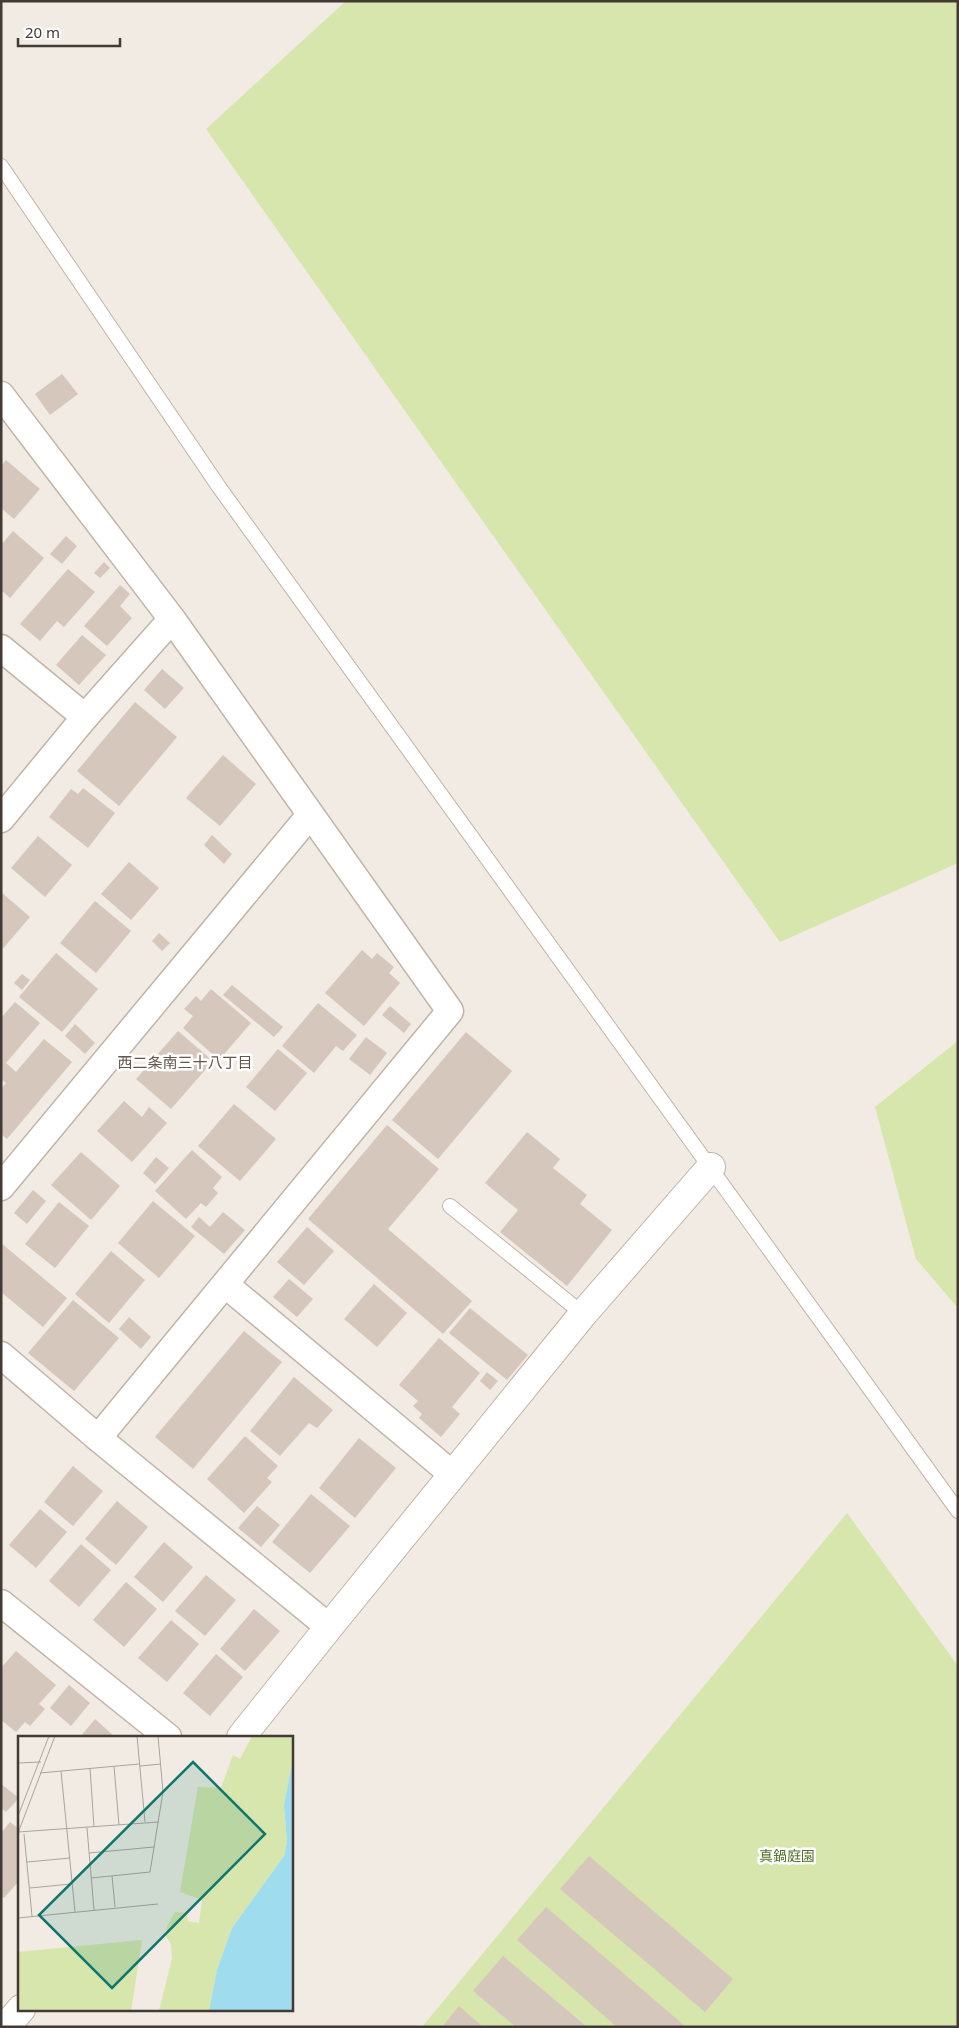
<svg xmlns="http://www.w3.org/2000/svg" width="959" height="2028" font-family="'Noto Sans','Noto Sans JP',sans-serif">
	<style>
		.green { fill: #d6e6ac }
		.building { fill: #d6c7bc }
		.lines { fill: none; stroke-linecap: round; stroke-linejoin: round }
		.service-casing { stroke: #c0b4a9; stroke-width: 16 }
		.minor-casing { stroke: #c0b4a9; stroke-width: 29 }
		.tertiary-casing { stroke: #c0b4a9; stroke-width: 30 }
		.service { stroke: #fff; stroke-width: 14 }
		.minor { stroke: #fff; stroke-width: 26 }
		.tertiary { stroke: #fff; stroke-width: 28 }
		.labels { text-anchor: middle; dominant-baseline: central; stroke-width: 5; stroke-linejoin: round; paint-order: stroke }
		.park-label { font-size: 14px; fill: #527328; stroke: #fff }
		.neighbourhood-label { font-size: 15px; fill: #66564b; stroke: #fff }
		.inset-road { fill: none; stroke: #aba49d; stroke-width: 1 }
		.view { fill: #0f766e; fill-opacity: 0.15; stroke: #0f766e; stroke-width: 2.5 }
		.inset-edge { fill: none; stroke: #433a34; stroke-width: 2.5 }
	</style>
	<rect width="100%" height="100%" fill="#f1ebe3"/>
	<g class="green">
		<polygon points="346,1 958,1 958,863 780,942 206,129"/>
		<polygon points="958,1041 958,1308 916,1259 875,1107"/>
		<polygon points="847,1513 958,1666 958,2027 422,2027"/>
	</g>
	<g class="building">
		<polygon points="62,374 78,394 50,415 35,394"/>
		<polygon points="6,460 40,489 14,519 1,508 1,466"/>
		<polygon points="13,531 44,558 10,598 1,590 1,545"/>
		<polygon points="66,536 77,546 62,564 50,554"/>
		<polygon points="104,562 110,568 100,578 94,573"/>
		<polygon points="68,569 95,592 64,627 57,621 40,641 20,624"/>
		<polygon points="120,585 130,594 120,606 132,618 107,646 84,626"/>
		<polygon points="82,635 106,655 79,685 56,665"/>
		<polygon points="162,669 184,688 165,709 144,690"/>
		<polygon points="135,702 177,737 119,806 77,771"/>
		<polygon points="223,755 256,784 220,826 186,798"/>
		<polygon points="83,788 115,813 88,848 49,817 71,789 78,794"/>
		<polygon points="212,835 232,854 224,864 204,845"/>
		<polygon points="38,836 72,865 45,897 11,868"/>
		<polygon points="129,862 159,888 131,920 101,894"/>
		<polygon points="1,892 30,917 1,951"/>
		<polygon points="95,901 131,931 96,973 60,943"/>
		<polygon points="159,933 170,943 162,951 152,941"/>
		<polygon points="362,950 372,959 377,953 394,967 389,973 400,983 364,1026 325,993"/>
		<polygon points="56,953 98,989 62,1032 19,997"/>
		<polygon points="22,974 30,980 22,990 14,983"/>
		<polygon points="232,985 283,1027 274,1037 223,995"/>
		<polygon points="211,989 251,1023 219,1060 183,1028 193,1016 184,1009 196,996 201,1001"/>
		<polygon points="15,1002 40,1023 6,1063 16,1072 44,1039 72,1062 7,1139 1,1134 1,1089 6,1083 1,1079 1,1018"/>
		<polygon points="318,1003 357,1035 343,1051 336,1046 314,1073 282,1046"/>
		<polygon points="390,1006 411,1024 404,1033 382,1015"/>
		<polygon points="75,1024 95,1043 85,1054 65,1036"/>
		<polygon points="178,1031 213,1061 171,1109 136,1079"/>
		<polygon points="466,1032 512,1071 438,1159 392,1120"/>
		<polygon points="366,1037 387,1053 370,1075 349,1059"/>
		<polygon points="278,1049 307,1073 275,1111 246,1087"/>
		<polygon points="124,1101 142,1117 149,1107 167,1123 132,1162 97,1131"/>
		<polygon points="234,1104 276,1139 240,1181 198,1146"/>
		<polygon points="387,1125 439,1169 388,1229 472,1301 443,1334 308,1219"/>
		<polygon points="527,1132 560,1159 553,1168 587,1195 580,1204 612,1230 567,1286 500,1232 518,1210 485,1183"/>
		<polygon points="192,1150 222,1177 213,1188 218,1193 206,1207 201,1203 186,1219 155,1191"/>
		<polygon points="81,1152 120,1186 91,1220 51,1185"/>
		<polygon points="156,1157 169,1168 155,1184 143,1173"/>
		<polygon points="33,1190 46,1201 27,1224 14,1213"/>
		<polygon points="153,1201 195,1236 159,1278 118,1243"/>
		<polygon points="59,1202 89,1226 55,1268 25,1244"/>
		<polygon points="223,1212 245,1230 224,1254 191,1227 199,1217 210,1227"/>
		<polygon points="307,1227 334,1251 304,1285 277,1262"/>
		<polygon points="1,1243 67,1298 43,1327 1,1292"/>
		<polygon points="111,1251 145,1280 109,1323 75,1294"/>
		<polygon points="289,1279 313,1299 297,1317 273,1297"/>
		<polygon points="374,1284 407,1313 377,1347 344,1319"/>
		<polygon points="73,1300 119,1338 74,1391 28,1353"/>
		<polygon points="470,1308 528,1355 507,1380 449,1333"/>
		<polygon points="129,1317 151,1337 141,1349 119,1329"/>
		<polygon points="244,1331 282,1362 193,1469 155,1437"/>
		<polygon points="439,1338 480,1373 452,1407 460,1414 441,1437 419,1418 422,1414 413,1406 418,1401 399,1385"/>
		<polygon points="487,1372 498,1381 490,1390 480,1381"/>
		<polygon points="294,1377 333,1410 317,1428 309,1423 280,1456 250,1431"/>
		<polygon points="245,1436 278,1466 267,1478 272,1482 244,1513 207,1479"/>
		<polygon points="359,1438 396,1468 355,1518 319,1488"/>
		<polygon points="73,1466 103,1491 73,1526 44,1502"/>
		<polygon points="311,1494 350,1526 310,1573 272,1542"/>
		<polygon points="117,1501 148,1527 116,1565 85,1539"/>
		<polygon points="257,1506 280,1525 261,1547 238,1528"/>
		<polygon points="40,1509 67,1532 36,1568 9,1545"/>
		<polygon points="164,1542 193,1567 163,1602 134,1577"/>
		<polygon points="81,1544 111,1570 79,1607 49,1581"/>
		<polygon points="206,1575 236,1600 205,1636 175,1611"/>
		<polygon points="126,1582 157,1609 124,1647 93,1620"/>
		<polygon points="254,1609 280,1631 245,1671 220,1649"/>
		<polygon points="171,1620 199,1644 167,1682 138,1658"/>
		<polygon points="16,1651 56,1685 39,1704 45,1709 30,1726 25,1722 16,1732 1,1720 1,1668"/>
		<polygon points="216,1654 243,1677 210,1716 183,1693"/>
		<polygon points="69,1685 90,1703 71,1726 50,1708"/>
		<polygon points="95,1719 115,1737 80,1737"/>
		<polygon points="1,1784 19,1798 6,1812 1,1808"/>
		<polygon points="10,1822 19,1829 19,1881 4,1898 1,1896 1,1833"/>
		<polygon points="589,1856 733,1979 705,2012 560,1889"/>
		<polygon points="546,1907 686,2027 617,2027 517,1940"/>
		<polygon points="503,1956 587,2027 516,2027 473,1991"/>
		<polygon points="459,2006 483,2027 442,2027"/>
	</g>
	<g class="lines">
		<defs>
			<g id="service">
				<polyline points="1,166 219,487 958,1511"/>
				<polyline points="450,1206 583,1314"/>
			</g>
			<g id="minor">
				<polyline points="1,395 172,619 450,1011 98,1438"/>
				<polyline points="1,648 85,717"/>
				<polyline points="1,819 85,717 172,619"/>
				<polyline points="1,1187 310,815"/>
				<polyline points="226,1285 452,1474"/>
				<polyline points="1,1355 98,1438 329,1627"/>
				<polyline points="1,1603 168,1737"/>
			</g>
			<g id="tertiary">
				<polyline points="241,1737 329,1627 583,1314 711,1167"/>
				<polyline points="6,2027 21,2009"/>
			</g>
		</defs>
		<use href="#service" class="service-casing"/>
		<use href="#minor" class="minor-casing"/>
		<use href="#tertiary" class="tertiary-casing"/>
		<use href="#service" class="service"/>
		<use href="#minor" class="minor"/>
		<use href="#tertiary" class="tertiary"/>
	</g>
	<g class="labels">
		<g class="park-label">
			<text x="787" y="1855">真鍋庭園</text>
		</g>
		<g class="neighbourhood-label">
			<text x="185" y="1062">西二条南三十八丁目</text>
		</g>
	</g>
	<g transform="translate(18 1736)">
		<rect width="275" height="275" fill="#f1ebe3"/>
		<path d="M234,0H275V23L266,69L269,106L266,120L214,192L199,234L191,275H141L154,223L153,208L148,201L149,190L157,176L169,177L170,185L181,187L184,164L162,156L180,51L203,52L215,19L222,23ZM124,204L113,275H0V216Z" fill="#d6e6ac"/>
		<path d="M275,23V275H191L199,234L214,192L266,120L269,106L266,69Z" fill="#9fdcee"/>
		<path class="inset-road" d="M119,0L127,86M0,27L23,26M96,30L101,89M122,30L143,28M72,32L76,91M43,35L57,176M22,37L121,28M0,80L31,0M69,92L76,174M0,96L141,86M0,97L37,0M6,98L14,180M71,117L136,111M9,126L52,122M94,140L97,171M73,142L132,136L145,56L140,0M12,152L53,148M0,182L140,168"/>
		<path class="view" d="M175,26L247,98L94,252L21,179Z"/>
		<rect width="275" height="275" class="inset-edge"/>
	</g>
	<rect width="959" height="2028" fill="none" stroke="#433a34" stroke-width="5"/>
	<path d="M18 38v8h102v-8" fill="none" stroke="#433a34" stroke-width="2.5"/>
	<text x="25" y="38" font-size="15" fill="#433a34" stroke="#ffffff" stroke-width="4" paint-order="stroke">20 m</text>
</svg>
